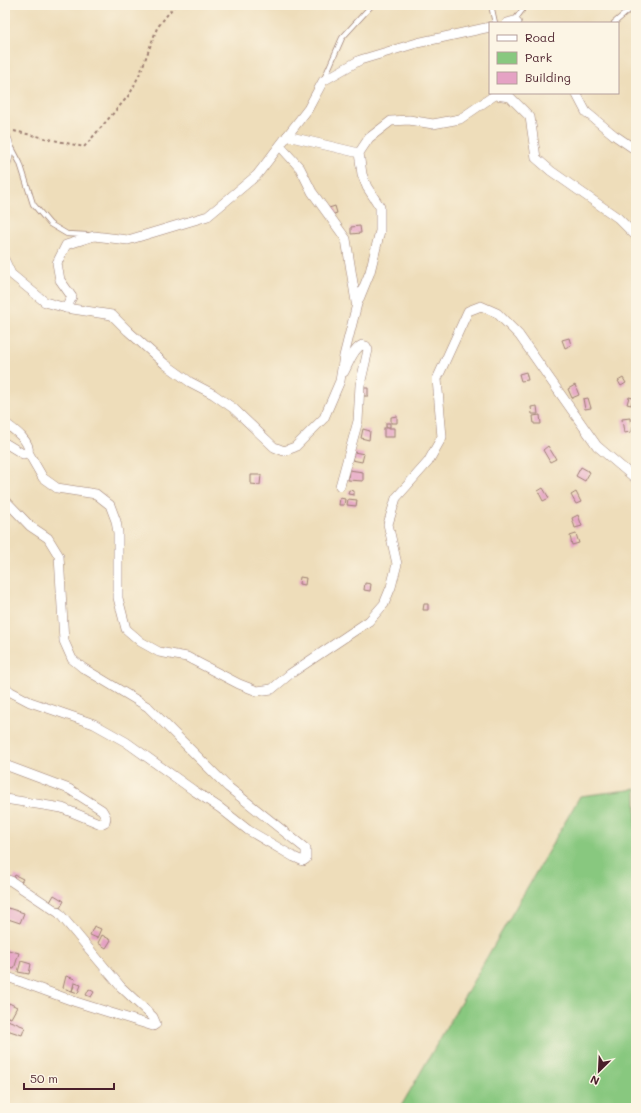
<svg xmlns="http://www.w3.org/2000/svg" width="641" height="1113" font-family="Mali,sans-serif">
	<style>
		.green { fill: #88c87f; stroke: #697455 }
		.building { fill: #e5a2c4 }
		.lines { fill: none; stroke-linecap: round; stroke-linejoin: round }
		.lane-casing { stroke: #9c7e72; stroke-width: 6 }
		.street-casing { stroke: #9c7e72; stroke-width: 10 }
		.path { stroke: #9c7e72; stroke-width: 2; stroke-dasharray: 3 3; stroke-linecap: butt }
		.lane { stroke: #fff; stroke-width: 4.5 }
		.street { stroke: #fff; stroke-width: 9 }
	</style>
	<rect width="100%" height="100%" fill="#fcf5e5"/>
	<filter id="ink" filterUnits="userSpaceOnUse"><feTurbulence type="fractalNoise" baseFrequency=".025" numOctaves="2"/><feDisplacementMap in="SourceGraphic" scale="8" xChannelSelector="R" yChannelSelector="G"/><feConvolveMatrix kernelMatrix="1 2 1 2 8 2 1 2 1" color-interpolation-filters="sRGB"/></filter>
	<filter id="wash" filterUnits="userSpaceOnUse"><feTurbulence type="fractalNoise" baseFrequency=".012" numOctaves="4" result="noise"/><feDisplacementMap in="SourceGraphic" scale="16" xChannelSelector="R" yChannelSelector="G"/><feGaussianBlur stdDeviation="0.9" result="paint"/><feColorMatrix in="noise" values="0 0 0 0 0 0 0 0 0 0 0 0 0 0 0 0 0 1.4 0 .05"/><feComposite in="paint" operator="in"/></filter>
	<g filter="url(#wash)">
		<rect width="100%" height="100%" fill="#eeddba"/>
		<polygon class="green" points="636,789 636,1108 400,1108 580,796"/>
		<g id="blocks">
			<g class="building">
				<polygon points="335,206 337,213 331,215 329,208"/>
				<polygon points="360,226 361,233 351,234 351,227"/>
				<polygon points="569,338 571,345 565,348 562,340"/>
				<polygon points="526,372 528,380 521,381 519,374"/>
				<polygon points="623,378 626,383 621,386 618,381"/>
				<polygon points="575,385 579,395 572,398 568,389"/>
				<polygon points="362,388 368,388 368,396 361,396"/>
				<polygon points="629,397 633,398 631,405 627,404"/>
				<polygon points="588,398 591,408 585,409 583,399"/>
				<polygon points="537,406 538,414 532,414 531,407"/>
				<polygon points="540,415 541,424 534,424 533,416"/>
				<polygon points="397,416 397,423 391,423 391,417"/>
				<polygon points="630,418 631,432 624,433 622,419"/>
				<rect x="386" y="423" width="4" height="4"/>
				<rect x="384" y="428" width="10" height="9"/>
				<polygon points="363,429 370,431 369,440 361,438"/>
				<polygon points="548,446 556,459 550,462 543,450"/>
				<polygon points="354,452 364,454 362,462 352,460"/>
				<polygon points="581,467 590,472 585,481 576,476"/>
				<polygon points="349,470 363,472 363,481 348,480"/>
				<polygon points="251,475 261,475 260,485 251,484"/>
				<polygon points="543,488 549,498 543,501 538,491"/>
				<polygon points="349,490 354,491 354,495 348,494"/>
				<polygon points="576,492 581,502 576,504 571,495"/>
				<polygon points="340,498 345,499 344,505 339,505"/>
				<polygon points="348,499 357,500 356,506 347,505"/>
				<polygon points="578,515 582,526 575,528 572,518"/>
				<polygon points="576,534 579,543 572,545 570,536"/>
				<polygon points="300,577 306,578 305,585 299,584"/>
				<polygon points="365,583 371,584 370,591 364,590"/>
				<polygon points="424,604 428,604 428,610 423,610"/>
				<polygon points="15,875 23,879 19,885 12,881"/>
				<polygon points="54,895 64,901 60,908 50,902"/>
				<polygon points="8,908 24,913 20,923 5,918"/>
				<polygon points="94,926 101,929 97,938 90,935"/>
				<polygon points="102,935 111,940 106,948 98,943"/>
				<polygon points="5,949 19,953 14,969 5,967"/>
				<polygon points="21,961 31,964 29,974 18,972"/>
				<polygon points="66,976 75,979 72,991 63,988"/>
				<polygon points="75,983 81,985 78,993 72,991"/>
				<polygon points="89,989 94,992 91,997 86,995"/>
				<polygon points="9,1003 17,1007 11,1018 5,1016 5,1011"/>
				<polygon points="5,1019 25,1027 22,1035 7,1030 5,1034"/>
			</g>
		</g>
	</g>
	<g filter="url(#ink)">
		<use href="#blocks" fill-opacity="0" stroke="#9c7e72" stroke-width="1"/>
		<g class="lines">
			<defs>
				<g id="lane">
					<polyline points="491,5 495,23"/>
					<polyline points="514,21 526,5"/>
					<polyline points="614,23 635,5"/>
					<polyline points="324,79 342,38 372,5"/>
					<polyline points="11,146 20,163 33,204 50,224 67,234 87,235"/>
				</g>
				<g id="street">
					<polyline points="507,23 514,21 517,23"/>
					<polyline points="576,93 586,112 614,135 636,150"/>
					<path d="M5,136C11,145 9,156 5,166"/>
					<polyline points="287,136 359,153"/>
					<polyline points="280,146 300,168 312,192 346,239 356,302"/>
					<polyline points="5,261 11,274 45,302 66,308 72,297 60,280 57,263 66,245 94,236 128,240 208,216 257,175 308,109 323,81 360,60 417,43 490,27"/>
					<polyline points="66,308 112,315 128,331 165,364 190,382 213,394 233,408 274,447 284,451 295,447 324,418 340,381 344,356 357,304 370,272 380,231 380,207 367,187 362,174 359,153 369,138 391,121 409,120 433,124 460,119 495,95 510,97 530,117 536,158 551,171 618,218 636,236"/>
					<path d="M5,423C13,429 31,441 28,452L23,454L5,443"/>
					<polyline points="28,452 43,478 57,488 96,494 110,505 116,521 118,533 118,598 126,629 141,642 159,652 187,657 239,684 257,691 272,689 290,674 369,621 384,604 391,587 397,564 388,524 396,498 428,462 442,437 437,379 468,311 481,306 497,313 519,335 597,446 636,479"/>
					<path d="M340,486L358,421L360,385L368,350L366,346L362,345C353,349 349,363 344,372"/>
					<polyline points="5,500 30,526 48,538 59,556 64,641 72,659 83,668 148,707 228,787 306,849 306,859 303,861 294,857 248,830 220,808 193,790 126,742 94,724 30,702 11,692 5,687"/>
					<path d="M5,765L69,789L102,810C105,815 107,817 105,822L101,824L62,808L5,799"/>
					<polyline points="5,879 11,881 59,913 121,987 153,1017 156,1024 153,1026 76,1002 5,976"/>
				</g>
			</defs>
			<use href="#lane" class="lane-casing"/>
			<use href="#street" class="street-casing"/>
			<polyline class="path" points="14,131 84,147 130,94 141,71 157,28 175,5"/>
			<use href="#lane" class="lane"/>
			<use href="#street" class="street"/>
		</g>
	</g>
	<rect width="641" height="1113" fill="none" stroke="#fcf5e5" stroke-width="20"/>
	<rect x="489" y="22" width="130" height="72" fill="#fcf5e5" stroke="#b59f9b"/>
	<rect x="497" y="35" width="20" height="6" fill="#ffffff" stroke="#b59f9b"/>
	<text x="525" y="42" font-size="12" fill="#4a1f2b">Road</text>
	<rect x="497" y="52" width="20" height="12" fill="#88c87f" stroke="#b59f9b"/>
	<text x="525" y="62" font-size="12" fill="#4a1f2b">Park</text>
	<rect x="497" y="72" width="20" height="12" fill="#e5a2c4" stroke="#b59f9b"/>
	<text x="525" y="82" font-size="12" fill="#4a1f2b">Building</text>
	<g transform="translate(599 1071) rotate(204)" stroke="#fcf5e5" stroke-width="3" paint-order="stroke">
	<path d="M0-3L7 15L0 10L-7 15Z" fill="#4a1f2b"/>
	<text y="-6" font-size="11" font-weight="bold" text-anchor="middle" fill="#4a1f2b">N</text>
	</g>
	<path d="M24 1083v6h90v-6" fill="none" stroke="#4a1f2b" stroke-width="2"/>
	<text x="30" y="1083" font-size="12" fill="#4a1f2b" stroke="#fcf5e5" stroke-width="3" paint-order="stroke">50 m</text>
</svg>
